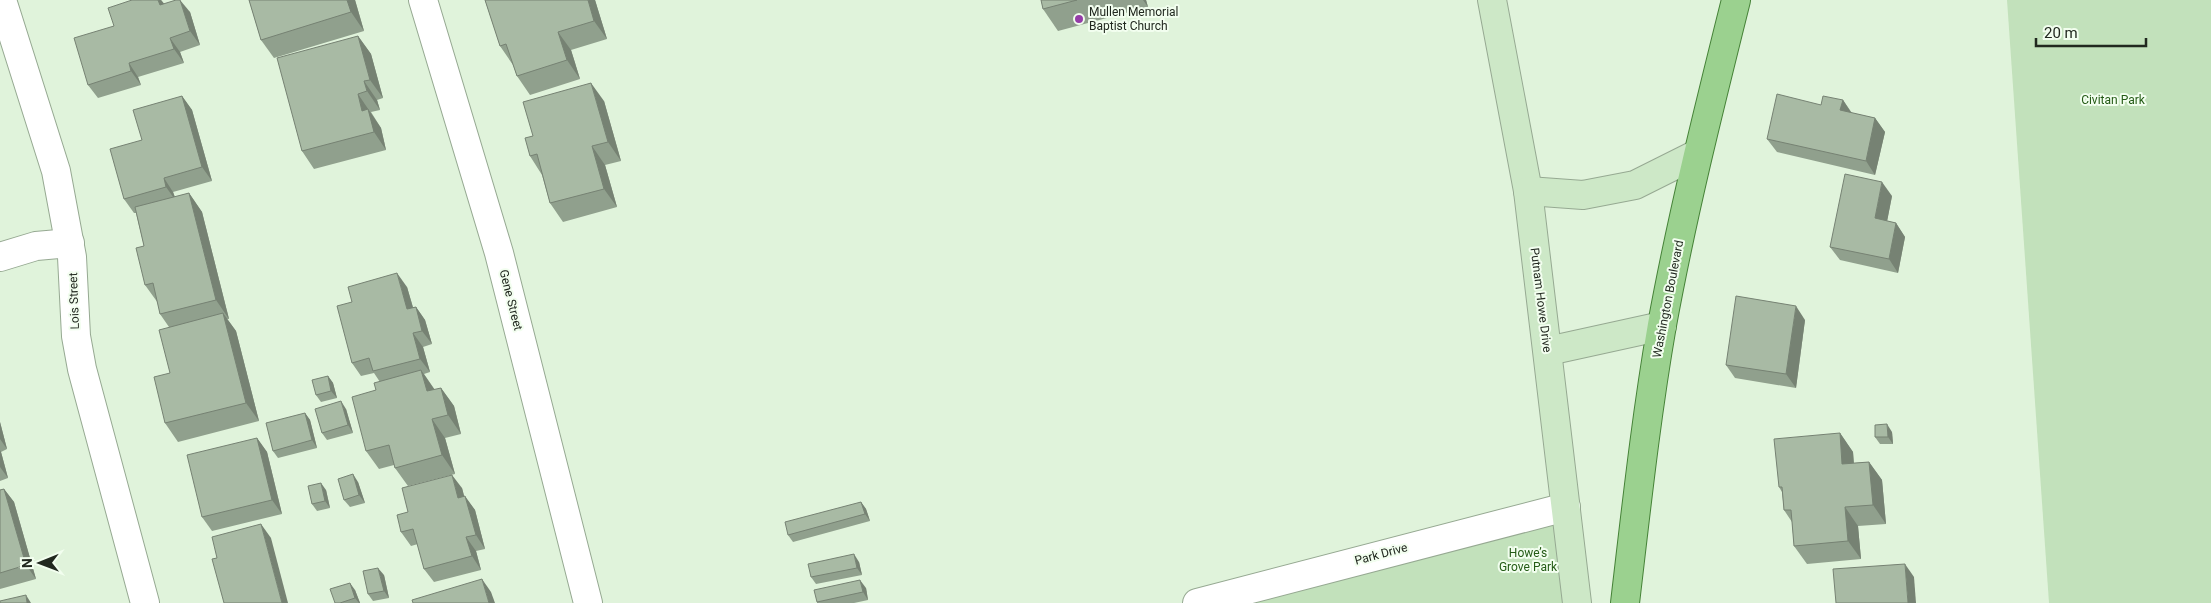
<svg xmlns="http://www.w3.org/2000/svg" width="2211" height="603" font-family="Roboto,sans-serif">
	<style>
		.green { fill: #c2e1bb }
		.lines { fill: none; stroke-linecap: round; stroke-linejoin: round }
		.street-casing { stroke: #96a992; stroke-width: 30 }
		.secondary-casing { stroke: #96a992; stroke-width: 30 }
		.primary-casing { stroke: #458237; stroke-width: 30 }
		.street { stroke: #fff; stroke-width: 28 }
		.secondary { stroke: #cde8c7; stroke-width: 28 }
		.primary { stroke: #9bd18f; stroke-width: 28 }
		.wall { fill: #90a08d }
		.shaded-wall { fill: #768273 }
		.building { fill: #a8baa4; stroke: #768273 }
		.poi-dot { fill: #953ca8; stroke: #f2feef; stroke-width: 2 }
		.labels { text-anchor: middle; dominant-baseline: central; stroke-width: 4; stroke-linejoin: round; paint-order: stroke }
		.poi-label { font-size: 12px; fill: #21281f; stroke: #f2feef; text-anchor: start }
		.park-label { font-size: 12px; fill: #245b16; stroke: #f2feef }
		.street-label { font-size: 12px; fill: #21281f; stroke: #f2feef }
	</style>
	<rect width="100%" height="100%" fill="#e0f3db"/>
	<g class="green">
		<polygon points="2007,0 2211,0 2211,603 2049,603"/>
		<polygon points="1566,507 1577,603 1197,603"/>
	</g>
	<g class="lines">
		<defs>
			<g id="street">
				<polyline points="2,0 56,171 72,257 76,336 82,369 145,603"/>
				<polyline points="423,0 499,253 588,603"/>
				<polyline points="0,257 36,246 70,243"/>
				<polyline points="1197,603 1566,507"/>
			</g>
			<g id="secondary">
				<polyline points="1492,0 1528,191 1577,603"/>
				<polyline points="1528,191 1583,195 1635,185 1697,154"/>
				<polyline points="1548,351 1662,326"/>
			</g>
			<path id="primary" d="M1625,603C1636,510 1646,417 1662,325C1682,216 1709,108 1736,0"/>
		</defs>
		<use href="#street" class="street-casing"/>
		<use href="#secondary" class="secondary-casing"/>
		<use href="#primary" class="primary-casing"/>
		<use href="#street" class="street"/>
		<use href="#secondary" class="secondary"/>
		<use href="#primary" class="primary"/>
	</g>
	<g class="wall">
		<polygon points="132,0 161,0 164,4 190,12 200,45 180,52 184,63 138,77 141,85 98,98 88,85 114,26"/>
		<polygon points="249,0 355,0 364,31 274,58 261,40"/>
		<polygon points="485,0 595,0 607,39 571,50 580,79 530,95 517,76 513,65 500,46"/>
		<polygon points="1041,0 1146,0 1148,7 1058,31 1043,9"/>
		<polygon points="358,36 371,54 383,98 377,100 380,110 371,112 381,128 386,150 314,169 302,151"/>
		<polygon points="182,96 192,110 212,181 173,192 175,197 189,193 202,212 229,319 227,319 236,331 259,421 178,442 165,423 170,373 169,327 160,314 158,303 145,285 144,246 136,213 134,213 124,199 142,140"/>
		<polygon points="1843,100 1852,113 1875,118 1885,132 1875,175 1777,152 1767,139 1821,105"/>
		<polygon points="604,101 621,161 605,165 617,207 563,222 550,203 542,175 530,156 533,136"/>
		<polygon points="1892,196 1887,221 1896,223 1905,237 1898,273 1840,260 1830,247"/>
		<polygon points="407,287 413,307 416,307 425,320 432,344 423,347 430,372 424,374 435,390 441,388 454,406 461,434 445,438 455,474 408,486 395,468 394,465 379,469 366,451 376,390 380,382 374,373 361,376 352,363"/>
		<polygon points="1805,320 1796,388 1735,378 1726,365"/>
		<polygon points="328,376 333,383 337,398 321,402 316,395"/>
		<polygon points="346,409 353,433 327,440 322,433"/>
		<polygon points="305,413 310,420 317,448 278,458 273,451"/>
		<polygon points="0,422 7,449 1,452 8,478 0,481"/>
		<polygon points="1892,432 1893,444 1880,444 1875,437"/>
		<polygon points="1840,433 1853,452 1854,463 1869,462 1882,480 1886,524 1858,526 1861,559 1807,564 1794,546 1792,522 1784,510 1782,492 1779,487"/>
		<polygon points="257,438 267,452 282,514 212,531 202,517"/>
		<polygon points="358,482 365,503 350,507 344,500"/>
		<polygon points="462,488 464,496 475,510 485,549 476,551 481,570 434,582 424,569 418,544 411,546 401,532 408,512"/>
		<polygon points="4,489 14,502 36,579 0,589 0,490"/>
		<polygon points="326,490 330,508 317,511 312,504"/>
		<polygon points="861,502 866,509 870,521 793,542 788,535"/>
		<polygon points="859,562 862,575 816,584 811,577"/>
		<polygon points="384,575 389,598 373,601 368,594"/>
		<polygon points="866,588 868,600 854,603 817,603 817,602"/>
		<polygon points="355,590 360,603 335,603"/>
	</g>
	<g class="shaded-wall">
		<polygon points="158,0 161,0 166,6 160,5"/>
		<polygon points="180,0 190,12 200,45 190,31"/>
		<polygon points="347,0 355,0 364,31 351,12"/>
		<polygon points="588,0 595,0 607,39 594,21"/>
		<polygon points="1143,0 1146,0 1148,7"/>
		<polygon points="558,32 571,50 580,79 567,60"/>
		<polygon points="358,36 371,54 383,98 370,80"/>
		<polygon points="170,38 180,52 184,63 174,49"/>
		<polygon points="129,63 138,77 141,85 131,71"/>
		<polygon points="364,81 377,100 380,110 367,91"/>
		<polygon points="591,83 604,101 621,161 608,142"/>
		<polygon points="358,94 381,128 386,150 374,132 362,111"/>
		<polygon points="182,96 192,110 212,181 202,167"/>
		<polygon points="1843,100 1852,114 1840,110"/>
		<polygon points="1875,118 1885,132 1875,175 1866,161"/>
		<polygon points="592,146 605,165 617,207 604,189"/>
		<polygon points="164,178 173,192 176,201 166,187"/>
		<polygon points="1882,182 1892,196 1885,232 1875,218"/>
		<polygon points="189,193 202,212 229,319 216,300"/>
		<polygon points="1896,223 1905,237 1898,273 1889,259"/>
		<polygon points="397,273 407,287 417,322 407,309"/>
		<polygon points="1796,306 1805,320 1796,388 1786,374"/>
		<polygon points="416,307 425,320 432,344 422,331"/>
		<polygon points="223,313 236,331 259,421 246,403"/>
		<polygon points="413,333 423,347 430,372 420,359"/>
		<polygon points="421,370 434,389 440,410 427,391"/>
		<polygon points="328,376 333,383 337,398 331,391"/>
		<polygon points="441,388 454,406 461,434 448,415"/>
		<polygon points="341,401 346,409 353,433 348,425"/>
		<polygon points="305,413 310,420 317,448 312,440"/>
		<polygon points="432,419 445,438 455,474 442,455"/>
		<polygon points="0,422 7,449 0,439"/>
		<polygon points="1887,424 1892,432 1893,444 1888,437"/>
		<polygon points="1840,433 1853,452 1855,483 1842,464"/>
		<polygon points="257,438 267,452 282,514 272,500"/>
		<polygon points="0,450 1,452 8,478 0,467"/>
		<polygon points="1869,462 1882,480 1886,524 1873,505"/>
		<polygon points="353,474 358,482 365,503 359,495"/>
		<polygon points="452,475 462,488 468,511 458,498"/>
		<polygon points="321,483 326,490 330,508 325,501"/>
		<polygon points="4,489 14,502 36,579 26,565"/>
		<polygon points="465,496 475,510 485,549 476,535"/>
		<polygon points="861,502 866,509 870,521 865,514"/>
		<polygon points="1845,507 1858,526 1861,559 1848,541"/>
		<polygon points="261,524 271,538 288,603 282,603"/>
		<polygon points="466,537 476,551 481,570 472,556"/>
		<polygon points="854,554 859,562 862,575 857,568"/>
		<polygon points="1905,564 1914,577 1916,603 1908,603"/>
		<polygon points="378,568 384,575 389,598 384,591"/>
		<polygon points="482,579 491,592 495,603 489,603"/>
		<polygon points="860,580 866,588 868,600 863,592"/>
		<polygon points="350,583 355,590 360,603 359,603 355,598"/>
		<polygon points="26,595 31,603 27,603"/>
	</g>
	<g class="building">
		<polygon points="132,0 158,0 160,5 176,0 180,0 190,31 170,38 174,49 129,63 131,71 88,85 74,38 114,26 108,8"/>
		<polygon points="249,0 347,0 351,12 261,40"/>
		<polygon points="485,0 588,0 594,21 558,32 567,60 517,76 506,44 500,46"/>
		<polygon points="1041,0 1077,0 1043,9"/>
		<polygon points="358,36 370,80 364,81 367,91 358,94 362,111 368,109 374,132 302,151 277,58"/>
		<polygon points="591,83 608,142 592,146 604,189 550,203 537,154 530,156 525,138 533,136 523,102"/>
		<polygon points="1777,94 1821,105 1823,96 1843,100 1840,110 1875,118 1866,161 1767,139"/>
		<polygon points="182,96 202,167 164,178 166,187 124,199 110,149 142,140 133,110"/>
		<polygon points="1845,174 1882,182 1875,218 1896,223 1889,259 1830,247"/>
		<polygon points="189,193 216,300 160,314 153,283 145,285 136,248 144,246 135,207"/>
		<polygon points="397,273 407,309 416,307 422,331 413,333 420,359 373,371 369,358 352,363 337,306 352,302 348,287"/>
		<polygon points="1736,296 1796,306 1786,374 1726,365"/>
		<polygon points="223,313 246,403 165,423 154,377 170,373 159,330"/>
		<polygon points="421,370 427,391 441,388 448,415 432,419 442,455 395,468 389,445 366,451 352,397 376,390 374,383"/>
		<polygon points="328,376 331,391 316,395 312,380"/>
		<polygon points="341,401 348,425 322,433 315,409"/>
		<polygon points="305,413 312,440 273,451 266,423"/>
		<polygon points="1887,424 1888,437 1875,437 1875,425"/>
		<polygon points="1840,433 1842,464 1869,462 1873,505 1845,507 1848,541 1794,546 1791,510 1784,510 1782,487 1779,487 1774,439"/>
		<polygon points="257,438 272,500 202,517 187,455"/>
		<polygon points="353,474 359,495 344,500 338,479"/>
		<polygon points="452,475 458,498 465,496 476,535 466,537 472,556 424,569 413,529 401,532 397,515 408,512 402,488"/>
		<polygon points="321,483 325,501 312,504 308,486"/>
		<polygon points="4,489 26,565 0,573 0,490"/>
		<polygon points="861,502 865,514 788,535 785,522"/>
		<polygon points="261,524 282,603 224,603 212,559 217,558 212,537"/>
		<polygon points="854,554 857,568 811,577 808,564"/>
		<polygon points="1905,564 1908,603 1836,603 1833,569"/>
		<polygon points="378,568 384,591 368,594 363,571"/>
		<polygon points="482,579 489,603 413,603 412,600"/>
		<polygon points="860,580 863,592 817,602 814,590"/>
		<polygon points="350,583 355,598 340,603 335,603 330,589"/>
		<polygon points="26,595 27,603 0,603 0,601"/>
	</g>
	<circle class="poi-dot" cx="1079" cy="19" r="5"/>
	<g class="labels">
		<g class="poi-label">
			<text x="1089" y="12">Mullen Memorial<tspan x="1089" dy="14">Baptist Church</tspan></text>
		</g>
		<g class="park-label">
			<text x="2113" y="100">Civitan Park</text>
			<text x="1528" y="553">Howe’s<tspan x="1528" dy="14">Grove Park</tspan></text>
		</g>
		<g class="street-label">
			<text transform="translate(1668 299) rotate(-79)">Washington Boulevard</text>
			<text transform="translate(511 300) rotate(76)">Gene Street</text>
			<text transform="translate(1541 300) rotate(83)">Putnam Howe Drive</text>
			<text transform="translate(74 301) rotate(-92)">Lois Street</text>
			<text transform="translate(1381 554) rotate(-15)">Park Drive</text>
		</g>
	</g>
	<g transform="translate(40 563) rotate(269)" stroke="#f2feef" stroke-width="4" paint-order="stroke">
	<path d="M0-4L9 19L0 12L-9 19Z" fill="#21281f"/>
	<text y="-8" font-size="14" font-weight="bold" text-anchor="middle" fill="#21281f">N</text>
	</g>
	<path d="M2036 38v8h110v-8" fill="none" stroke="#21281f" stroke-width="2.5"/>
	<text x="2044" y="38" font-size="15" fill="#21281f" stroke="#f2feef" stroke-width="4" paint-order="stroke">20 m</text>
</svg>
